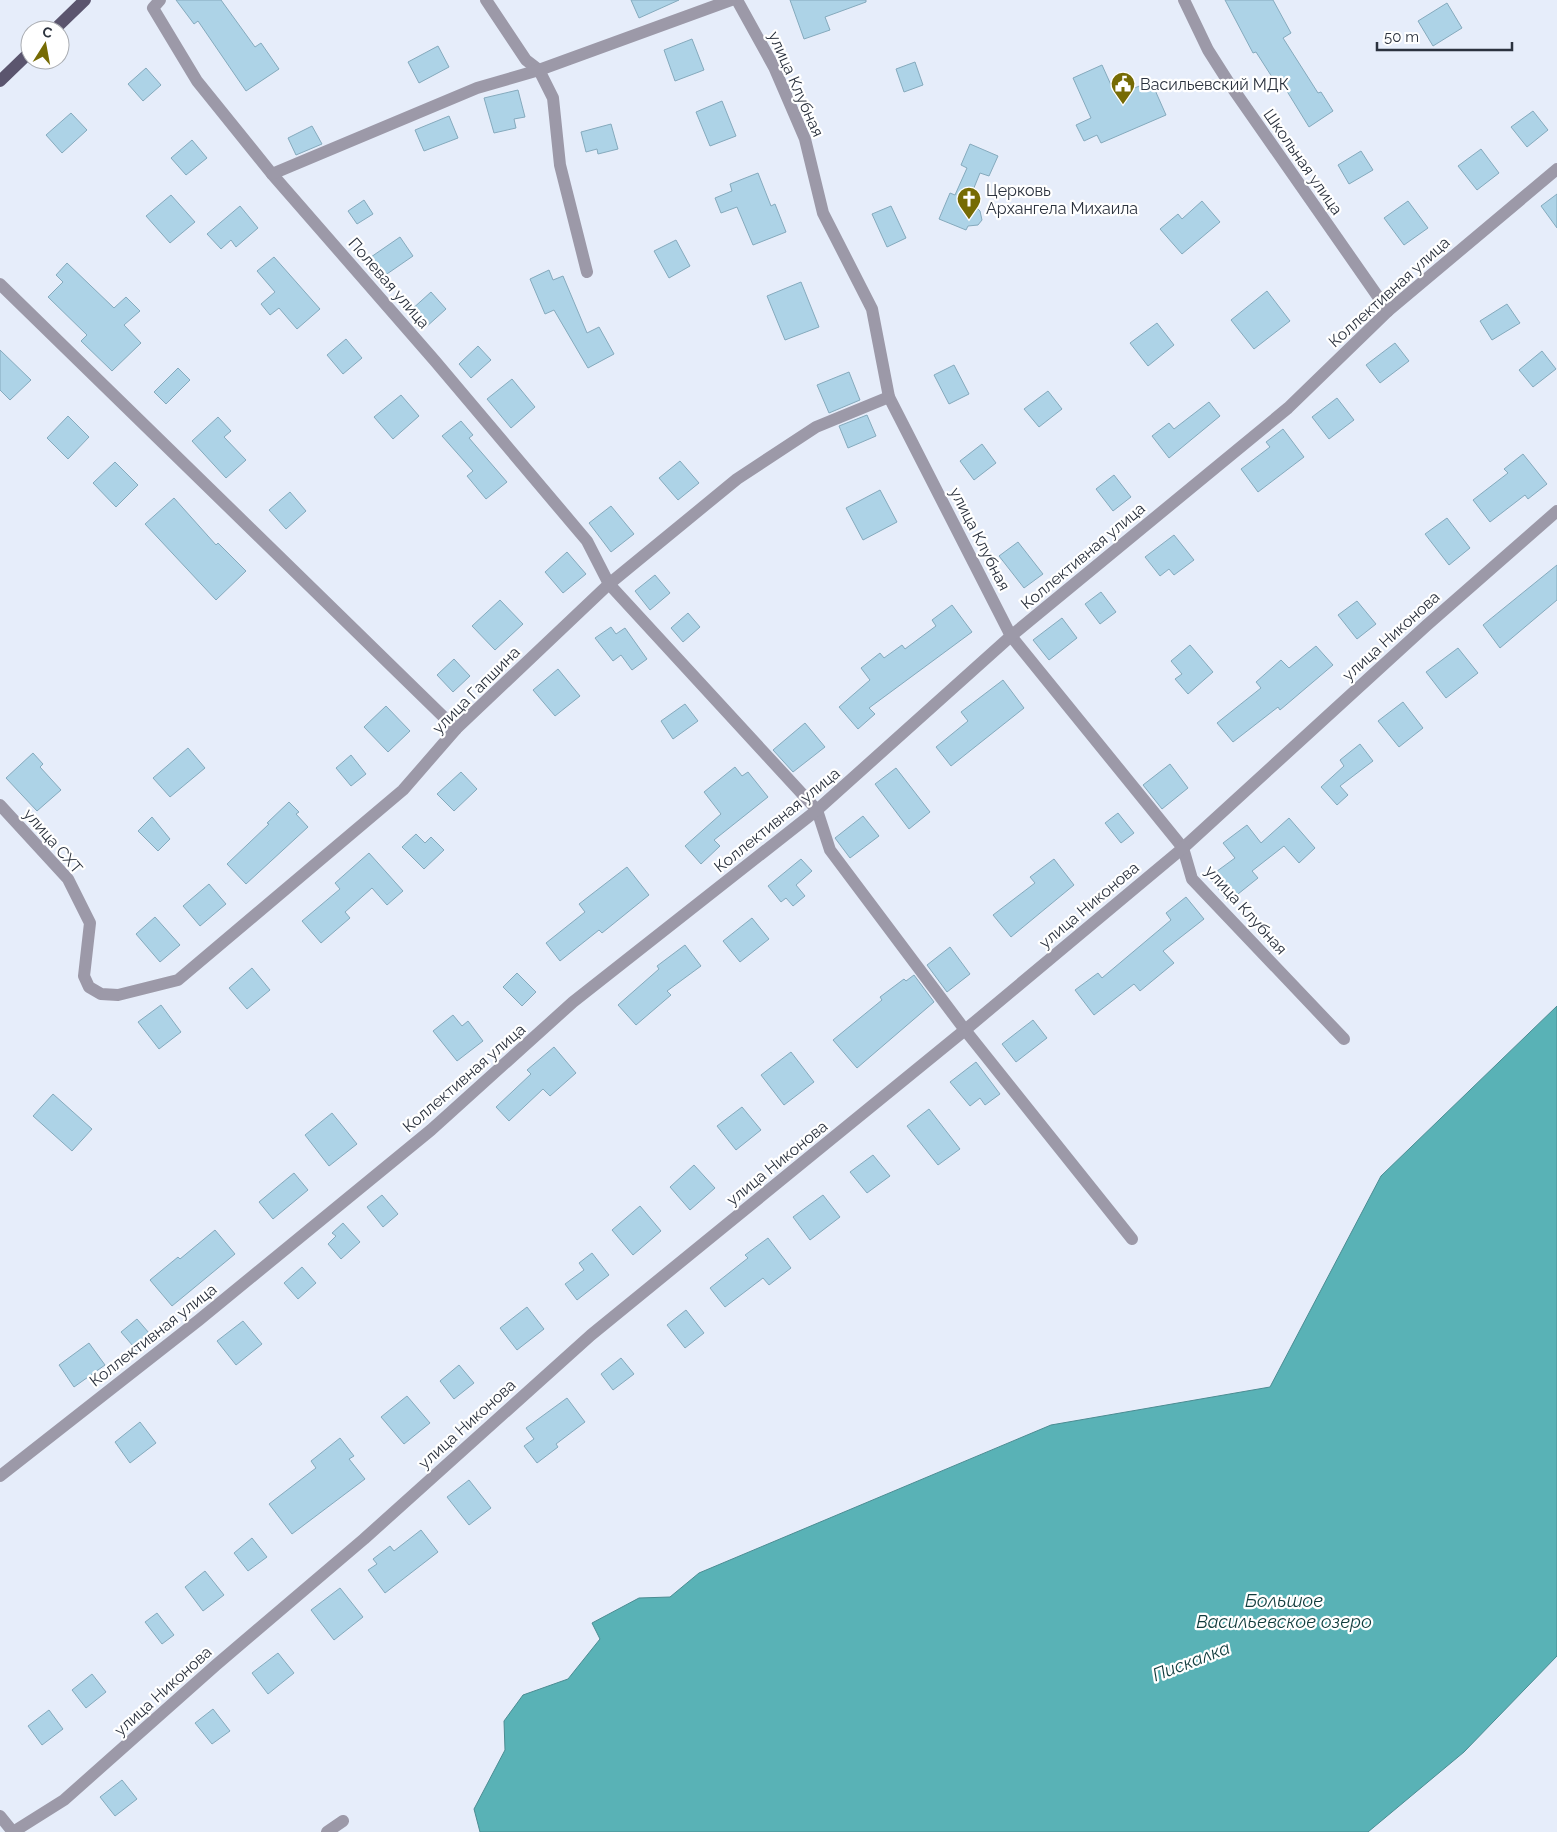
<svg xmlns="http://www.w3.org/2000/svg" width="1557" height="1832" font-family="Raleway,sans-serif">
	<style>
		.water { fill: #59b2b6; stroke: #4b8c92 }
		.building { fill: #add3e7; stroke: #85aabd }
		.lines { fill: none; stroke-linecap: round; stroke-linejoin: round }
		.street { stroke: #9c99a8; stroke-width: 12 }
		.primary { stroke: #5b556e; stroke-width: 12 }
		.labels { text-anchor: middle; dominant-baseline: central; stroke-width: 4.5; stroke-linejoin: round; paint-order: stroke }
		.street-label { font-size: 16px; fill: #2b323e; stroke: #fff }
		.poi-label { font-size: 16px; fill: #2b323e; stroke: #fff; text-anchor: start }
		.water-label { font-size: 18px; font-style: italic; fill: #113c3d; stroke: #fff }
	</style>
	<rect width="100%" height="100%" fill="#e6edfa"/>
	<polygon class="water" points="1557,1006 1557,1656 1464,1752 1368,1832 480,1832 474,1809 505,1750 504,1721 523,1695 568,1679 600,1639 592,1623 639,1598 670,1597 699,1573 1051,1425 1270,1387 1381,1176"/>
	<g class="building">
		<polygon points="176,0 221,0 255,47 261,43 279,69 246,91 198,21 194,24"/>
		<polygon points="631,0 679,0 639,18"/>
		<polygon points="790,0 866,0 866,2 825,17 830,30 804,39"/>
		<polygon points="1225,0 1273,0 1291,33 1283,38 1318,93 1321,92 1333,111 1309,127 1285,88 1281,91 1256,52 1253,53"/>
		<polygon points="1447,3 1462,28 1433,46 1418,21"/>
		<polygon points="692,39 704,70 675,81 664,50"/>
		<polygon points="438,46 449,67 419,83 408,62"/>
		<polygon points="915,62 923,85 904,92 896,69"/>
		<polygon points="1102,65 1116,96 1151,81 1166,115 1101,143 1097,135 1084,141 1076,125 1091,118 1073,78"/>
		<polygon points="146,68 161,85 143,101 128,84"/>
		<polygon points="518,90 525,117 514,119 516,128 494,133 484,98"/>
		<polygon points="722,101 736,136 710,146 696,112"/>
		<polygon points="1533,111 1548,130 1527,147 1511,127"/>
		<polygon points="71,113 87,130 62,153 46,135"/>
		<polygon points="449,116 458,138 424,151 415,130"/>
		<polygon points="611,124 618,149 598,154 597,149 586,152 581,132"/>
		<polygon points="312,126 322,144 296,155 288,138"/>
		<polygon points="192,140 207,158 186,175 171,158"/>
		<polygon points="970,144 998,156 989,176 980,173 969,200 977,203 975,206 980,211 982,220 978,225 968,226 966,230 939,219 950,193 955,195 967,168 961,165"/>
		<polygon points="1481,149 1499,173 1477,190 1458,166"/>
		<polygon points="1361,151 1373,170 1349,184 1338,165"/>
		<polygon points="758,173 771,206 775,204 786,232 753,245 737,207 721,213 715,198 732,191 730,184"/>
		<polygon points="1557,194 1557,228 1541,206"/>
		<polygon points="171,195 195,222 170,243 146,216"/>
		<polygon points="364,200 373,214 357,224 348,211"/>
		<polygon points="1202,201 1220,222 1182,254 1160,229 1178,214 1182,219"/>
		<polygon points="1408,201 1428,228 1404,245 1384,218"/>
		<polygon points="240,206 258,228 236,247 231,240 221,249 207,234"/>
		<polygon points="891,206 906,238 887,247 872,214"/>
		<polygon points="400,237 413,256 384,276 371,257"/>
		<polygon points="676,240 690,266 669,278 654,251"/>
		<polygon points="274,257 320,309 297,329 279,308 270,315 261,304 275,292 257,271"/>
		<polygon points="67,263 114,308 126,297 140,311 124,325 141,343 112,371 81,341 87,335 48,297 63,282 56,275"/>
		<polygon points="549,270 553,280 563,276 587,333 599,327 614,354 588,368 554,310 545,314 530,279"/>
		<polygon points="801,282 819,327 785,340 767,296"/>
		<polygon points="1267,291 1290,321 1254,349 1231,320"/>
		<polygon points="431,292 446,309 425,328 410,311"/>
		<polygon points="1507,304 1520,323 1492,340 1480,321"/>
		<polygon points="1157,323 1174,345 1148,366 1130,343"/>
		<polygon points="346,339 362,358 343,374 327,355"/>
		<polygon points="1395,343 1409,361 1380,383 1366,365"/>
		<polygon points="478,346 491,360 471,378 459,364"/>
		<polygon points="0,350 31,380 10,400 0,390"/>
		<polygon points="1542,351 1556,369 1533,387 1519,370"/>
		<polygon points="954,365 969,394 949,404 934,375"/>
		<polygon points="178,368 190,380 166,404 154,392"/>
		<polygon points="849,372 860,400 829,413 817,385"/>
		<polygon points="512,379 535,407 511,428 487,399"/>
		<polygon points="1048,391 1062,409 1039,427 1024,409"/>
		<polygon points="401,395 419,416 393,439 374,417"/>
		<polygon points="1337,398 1354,420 1329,439 1312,417"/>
		<polygon points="1209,402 1220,416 1169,458 1152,436 1169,423 1174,429"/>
		<polygon points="867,415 876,436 848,448 839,426"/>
		<polygon points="68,416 89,437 68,459 47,438"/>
		<polygon points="218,417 231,431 224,437 246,460 226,478 192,441"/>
		<polygon points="461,421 473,435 469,438 507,482 486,499 467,476 473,471 442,436"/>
		<polygon points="1283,429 1304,457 1258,492 1241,469 1270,447 1266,442"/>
		<polygon points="982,444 996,463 974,480 960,461"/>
		<polygon points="1523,454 1547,484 1528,499 1525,495 1490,522 1473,500 1508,473 1504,469"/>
		<polygon points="680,461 699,483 678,500 659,478"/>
		<polygon points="115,462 138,485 116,507 93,483"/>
		<polygon points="1114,475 1131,497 1113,511 1096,489"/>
		<polygon points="880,490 897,522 863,540 846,508"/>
		<polygon points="290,492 306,511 286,529 269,510"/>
		<polygon points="174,498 216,545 218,543 246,571 216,600 145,524"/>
		<polygon points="611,506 634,534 611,552 589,523"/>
		<polygon points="1447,518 1470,548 1449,565 1425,534"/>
		<polygon points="1174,535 1194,560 1174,575 1169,569 1160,576 1145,557"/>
		<polygon points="1018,542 1043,574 1024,588 999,556"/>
		<polygon points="567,552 586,574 563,593 545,572"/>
		<polygon points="1557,565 1557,600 1500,648 1483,625"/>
		<polygon points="655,575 670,593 650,610 635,591"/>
		<polygon points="1101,592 1116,612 1100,624 1085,604"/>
		<polygon points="500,600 523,624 495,650 472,626"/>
		<polygon points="1357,601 1376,624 1357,639 1338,615"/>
		<polygon points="952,605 972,632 869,708 875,714 858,729 839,707 870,680 861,668 880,653 884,658 902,645 905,649 936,626 932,620"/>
		<polygon points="688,613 700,627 683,642 671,628"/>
		<polygon points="1062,618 1077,638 1049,660 1033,640"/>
		<polygon points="611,627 616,634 625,628 647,659 632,670 621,655 613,661 595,638"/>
		<polygon points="1190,645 1213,672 1188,694 1175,679 1182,674 1171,661"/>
		<polygon points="1316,646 1333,665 1280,710 1278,707 1233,742 1217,723 1261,688 1256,682 1281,660 1289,668"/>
		<polygon points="1458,648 1478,673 1446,698 1426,672"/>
		<polygon points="454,659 470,676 453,692 437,675"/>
		<polygon points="558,669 580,696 555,716 533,690"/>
		<polygon points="1003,680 1024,708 951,766 936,747 968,721 961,712"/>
		<polygon points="1403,702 1423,728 1399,747 1378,721"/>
		<polygon points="685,704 698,721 673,739 661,721"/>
		<polygon points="386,706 410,731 388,752 364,727"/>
		<polygon points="805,723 825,747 793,772 773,750"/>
		<polygon points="1360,744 1373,761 1340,786 1348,795 1337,805 1321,787 1344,766 1340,760"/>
		<polygon points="188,748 205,768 170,797 153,778"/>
		<polygon points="33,753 43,764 40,767 61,790 37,811 6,778"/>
		<polygon points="351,755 366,774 351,786 336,768"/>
		<polygon points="1170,764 1188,788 1162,809 1143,785"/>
		<polygon points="735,767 742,776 748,772 768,797 714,840 720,846 701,864 685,846 721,814 704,792"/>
		<polygon points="896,768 930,812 909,829 875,784"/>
		<polygon points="461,772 477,789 454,811 437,794"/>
		<polygon points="289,802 299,812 296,814 308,827 246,884 227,864 269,824 267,823"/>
		<polygon points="1118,813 1134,833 1121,843 1105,823"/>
		<polygon points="863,816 879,836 850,858 835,838"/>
		<polygon points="152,817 170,839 158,851 138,831"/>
		<polygon points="1289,818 1315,848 1299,863 1284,846 1252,871 1258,878 1228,902 1209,877 1235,858 1223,843 1247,825 1261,843"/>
		<polygon points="416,834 425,843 431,837 444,850 424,869 402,847"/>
		<polygon points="369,853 403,891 387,905 372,888 345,912 350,918 321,943 302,921 340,889 335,883"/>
		<polygon points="801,859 812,871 796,885 805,896 793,906 786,898 781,902 768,886"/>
		<polygon points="1054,859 1074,885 1011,937 993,915 1035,883 1030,877"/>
		<polygon points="627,867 649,895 602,933 599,930 560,961 546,943 585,912 579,904"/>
		<polygon points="209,884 226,904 200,926 183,906"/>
		<polygon points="1186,897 1204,919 1163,951 1174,963 1140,991 1134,984 1094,1015 1075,990 1098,973 1102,978 1171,920 1166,913"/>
		<polygon points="155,917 180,945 160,962 136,934"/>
		<polygon points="752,918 769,939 740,962 723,941"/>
		<polygon points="685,945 701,966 667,991 671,995 636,1025 618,1005 659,969 657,966"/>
		<polygon points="950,947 970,974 947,992 927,965"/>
		<polygon points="252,968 270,990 247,1009 229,988"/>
		<polygon points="517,973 536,992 522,1006 503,987"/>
		<polygon points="914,975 934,1002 857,1068 833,1040 882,1000 880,997 904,979 906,981"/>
		<polygon points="161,1005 181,1032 159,1049 138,1022"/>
		<polygon points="453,1015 462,1026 468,1021 483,1041 457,1061 433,1031"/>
		<polygon points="1033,1020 1047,1038 1016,1062 1002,1044"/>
		<polygon points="554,1047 576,1073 550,1096 543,1089 509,1121 496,1107 531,1074 527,1070"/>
		<polygon points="791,1052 814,1082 784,1105 761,1075"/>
		<polygon points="976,1062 1000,1094 985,1105 980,1098 970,1106 950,1082"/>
		<polygon points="53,1094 92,1129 72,1151 33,1116"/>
		<polygon points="742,1107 761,1130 736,1150 717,1126"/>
		<polygon points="929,1109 960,1149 938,1165 907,1126"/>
		<polygon points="332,1113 357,1144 329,1166 305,1135"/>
		<polygon points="873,1155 890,1176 867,1193 850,1172"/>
		<polygon points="694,1165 715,1188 690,1210 670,1187"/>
		<polygon points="294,1173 308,1190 273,1219 259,1202"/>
		<polygon points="382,1195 398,1214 383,1227 367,1207"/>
		<polygon points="823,1195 840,1217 810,1240 793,1217"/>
		<polygon points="640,1206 661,1231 633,1255 612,1230"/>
		<polygon points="343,1223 360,1242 341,1259 328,1244 336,1236 332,1233"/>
		<polygon points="215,1230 235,1254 172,1306 150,1280 178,1257 180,1259"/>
		<polygon points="768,1238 791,1268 769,1285 763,1278 725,1307 710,1288 748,1258 745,1255"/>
		<polygon points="592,1253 609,1275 577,1300 565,1284 584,1270 579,1263"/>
		<polygon points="302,1267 316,1283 298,1299 284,1283"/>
		<polygon points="527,1307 544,1329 517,1350 500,1328"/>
		<polygon points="686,1310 704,1333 685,1348 667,1325"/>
		<polygon points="137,1319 155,1340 139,1353 121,1332"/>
		<polygon points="243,1321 262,1344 236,1365 217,1341"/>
		<polygon points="89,1343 105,1365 74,1387 59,1365"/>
		<polygon points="621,1358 634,1374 613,1390 601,1374"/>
		<polygon points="459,1365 474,1383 454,1399 440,1381"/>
		<polygon points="407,1396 430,1423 404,1444 381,1417"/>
		<polygon points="567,1398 585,1422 556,1444 558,1447 537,1463 524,1446 534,1439 526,1428"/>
		<polygon points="140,1422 156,1443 130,1463 115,1442"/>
		<polygon points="340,1438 354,1456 349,1459 365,1479 292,1534 269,1504 316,1468 311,1461"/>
		<polygon points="469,1480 491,1508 469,1525 447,1497"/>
		<polygon points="421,1530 438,1552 385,1593 368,1570 377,1564 373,1559 390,1546 394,1551"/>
		<polygon points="252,1538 267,1557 248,1571 234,1553"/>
		<polygon points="205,1571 224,1595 203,1611 185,1587"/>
		<polygon points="340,1588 363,1617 334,1640 311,1610"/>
		<polygon points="157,1613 174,1635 162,1644 145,1622"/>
		<polygon points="278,1653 294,1673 268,1694 252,1673"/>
		<polygon points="92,1674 106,1692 86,1708 72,1690"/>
		<polygon points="213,1709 230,1731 212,1744 195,1723"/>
		<polygon points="49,1710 63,1729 42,1745 28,1726"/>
		<polygon points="122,1780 137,1799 115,1816 100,1797"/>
	</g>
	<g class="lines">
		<g class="street">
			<polyline points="160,0 153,8 197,81 272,174 435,361 587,541 609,584 817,810 830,850 965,1030 1132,1239"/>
			<polyline points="486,0 526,60 539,70 553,98 560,165 587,272"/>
			<polyline points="737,0 774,67 805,139 823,213 872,309 889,397 1011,636 1183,848 1192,879 1344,1039"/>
			<polyline points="1184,0 1208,50 1229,83 1388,311"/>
			<polyline points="272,174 477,88 539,70 731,0"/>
			<polyline points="0,284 456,729"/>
			<polyline points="0,805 68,879 90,923 84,976 89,987 101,994 118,995 178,980 403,790 456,729 609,584 737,479 816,427 889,397"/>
			<polyline points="0,1476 199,1320 431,1130 573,1002 817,810 1011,636 1288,408 1388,311 1557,169"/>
			<polyline points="0,1816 13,1832"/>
			<polyline points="13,1832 64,1800 216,1665 364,1539 591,1335 965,1030 1183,848 1427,625 1557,511"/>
			<polyline points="327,1832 343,1821"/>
		</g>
		<g class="primary">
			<polyline points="54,30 85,0"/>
			<polyline points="0,81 30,52"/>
		</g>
	</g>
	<defs>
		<symbol id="civic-pin" viewBox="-11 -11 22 30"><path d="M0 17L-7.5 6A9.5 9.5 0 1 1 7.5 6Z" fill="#766b04" stroke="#fff"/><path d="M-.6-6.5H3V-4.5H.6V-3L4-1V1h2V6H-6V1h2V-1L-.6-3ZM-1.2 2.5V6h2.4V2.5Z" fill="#fff"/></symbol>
		<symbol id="church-pin" viewBox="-11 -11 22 30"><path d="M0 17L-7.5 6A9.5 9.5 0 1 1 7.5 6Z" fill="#766b04" stroke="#fff"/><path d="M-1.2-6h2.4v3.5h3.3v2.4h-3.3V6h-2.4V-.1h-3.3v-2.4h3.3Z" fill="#fff"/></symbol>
	</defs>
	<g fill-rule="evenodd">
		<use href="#civic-pin" x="1109" y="70" width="28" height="38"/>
		<use href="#church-pin" x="955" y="185" width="28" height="38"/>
	</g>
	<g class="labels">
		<g class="street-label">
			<text transform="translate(796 84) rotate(66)">улица Клубная</text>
			<text transform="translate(1303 162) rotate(55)">Школьная улица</text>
			<text transform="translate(389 283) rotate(49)">Полевая улица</text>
			<text transform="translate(1389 292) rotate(-42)">Коллективная улица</text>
			<text transform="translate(980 539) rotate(63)">улица Клубная</text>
			<text transform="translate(1083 556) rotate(-40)">Коллективная улица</text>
			<text transform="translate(1391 636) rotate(-42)">улица Никонова</text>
			<text transform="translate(476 690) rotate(-45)">улица Гапшина</text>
			<text transform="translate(777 820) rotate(-39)">Коллективная улица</text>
			<text transform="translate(53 841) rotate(49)">улица СХТ</text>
			<text transform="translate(1089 905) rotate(-40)">улица Никонова</text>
			<text transform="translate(1246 910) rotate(48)">улица Клубная</text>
			<text transform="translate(464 1078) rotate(-41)">Коллективная улица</text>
			<text transform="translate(777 1163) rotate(-39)">улица Никонова</text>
			<text transform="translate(153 1335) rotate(-38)">Коллективная улица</text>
			<text transform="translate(467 1424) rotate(-42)">улица Никонова</text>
			<text transform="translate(163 1691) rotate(-42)">улица Никонова</text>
		</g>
		<g class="poi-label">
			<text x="1140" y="84">Васильевский МДК</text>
			<text x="986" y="190">Церковь<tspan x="986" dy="18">Архангела Михаила</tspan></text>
		</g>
		<g class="water-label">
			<text x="1284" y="1600">Большое<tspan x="1284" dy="21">Васильевское озеро</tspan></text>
			<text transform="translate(1191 1661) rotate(-21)">Пискалка</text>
		</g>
	</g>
	<g transform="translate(45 45) rotate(11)"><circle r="24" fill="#ffffff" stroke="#aaadb2"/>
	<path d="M0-4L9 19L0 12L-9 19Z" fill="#766b04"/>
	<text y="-8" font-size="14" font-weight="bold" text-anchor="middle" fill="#2b323e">С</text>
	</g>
	<path d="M1377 42v8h135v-8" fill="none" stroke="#2b323e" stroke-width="2.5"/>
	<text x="1384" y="42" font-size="15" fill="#2b323e" stroke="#ffffff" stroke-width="4" paint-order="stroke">50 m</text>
</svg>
